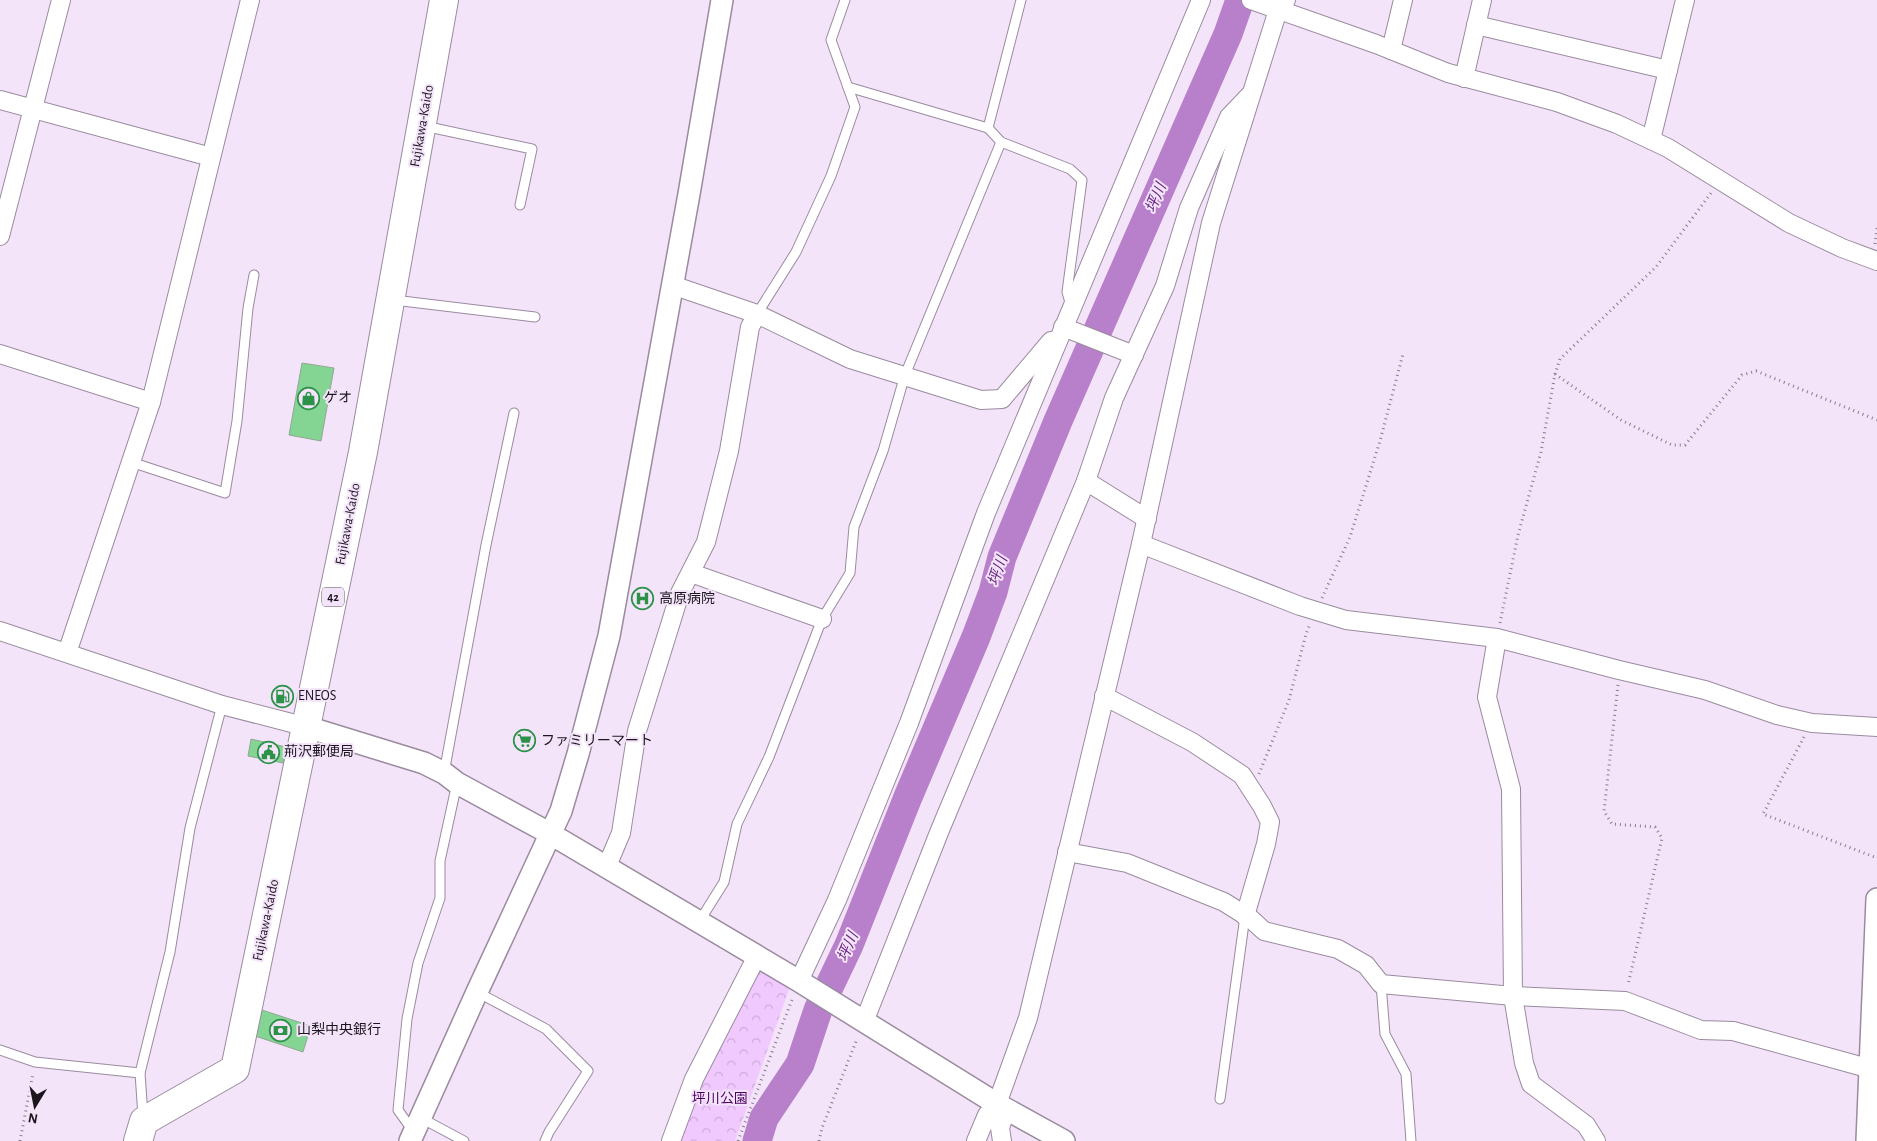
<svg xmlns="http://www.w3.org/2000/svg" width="1877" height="1141" font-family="'Alegreya Sans','Noto Sans JP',sans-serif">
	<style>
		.park { fill: url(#park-crowns) }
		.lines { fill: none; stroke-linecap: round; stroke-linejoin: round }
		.river { stroke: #b880ca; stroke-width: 29 }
		.building { fill: #84d493; stroke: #93a796 }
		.service-casing { stroke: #9a8b9f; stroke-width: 11 }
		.minor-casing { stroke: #9a8b9f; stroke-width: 20 }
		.tertiary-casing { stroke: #9a8b9f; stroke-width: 24 }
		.primary-casing { stroke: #9a8b9f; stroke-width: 30 }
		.path { stroke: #887d8c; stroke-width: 3; stroke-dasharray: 1 4; stroke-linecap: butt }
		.service { stroke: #fff; stroke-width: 9 }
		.minor { stroke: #fff; stroke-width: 18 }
		.tertiary { stroke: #fff; stroke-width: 21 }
		.primary { stroke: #fff; stroke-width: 28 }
		.labels { text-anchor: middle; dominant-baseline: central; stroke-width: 4; stroke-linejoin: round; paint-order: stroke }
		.shield { fill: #f4e4fa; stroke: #5c535f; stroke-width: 1 }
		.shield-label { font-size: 12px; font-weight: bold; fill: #1b151d }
		.street-label { font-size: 14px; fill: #1b151d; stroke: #f4e4fa }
		.poi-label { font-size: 14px; fill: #1b151d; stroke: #f4e4fa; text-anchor: start }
		.park-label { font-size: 14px; fill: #4f0162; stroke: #f4e4fa }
		.water-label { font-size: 15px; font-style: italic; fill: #6b2780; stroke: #f4e4fa }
	</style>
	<defs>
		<pattern id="park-crowns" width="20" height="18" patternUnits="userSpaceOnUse" patternTransform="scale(1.25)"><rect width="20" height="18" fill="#f0c9fe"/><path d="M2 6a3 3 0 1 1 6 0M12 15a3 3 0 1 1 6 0" fill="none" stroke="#cdacd9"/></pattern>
	</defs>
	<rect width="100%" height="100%" fill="#f4e4fa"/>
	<polygon class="park" points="755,967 790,987 735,1141 674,1141"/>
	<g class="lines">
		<polyline class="river" points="757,1141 764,1118 800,1064 818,1010 849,945 908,797 976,637 993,592 1002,557 1058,421 1228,34 1240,0"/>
	</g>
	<g class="building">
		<polygon points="302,363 334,368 321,441 289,435"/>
		<polygon points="251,739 286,747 283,763 248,756"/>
		<polygon points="262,1010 311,1026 303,1052 255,1036"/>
	</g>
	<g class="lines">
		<defs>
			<g id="service">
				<polyline points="848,87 988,128 1001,142 1070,169 1082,180 1067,292 1071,306"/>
				<polyline points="424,126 532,149 520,205"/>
				<polyline points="988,128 1021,0"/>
				<polyline points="394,300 535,317"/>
				<polyline points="757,314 796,252 831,176 855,107 831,40 845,0"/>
				<polyline points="131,462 225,493 237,421 248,308 254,275"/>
				<polyline points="444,773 486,545 514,413"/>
				<polyline points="699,922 724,882 737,824 769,757 822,619 850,573 854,527 883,451 905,375 1001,142"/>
				<polyline points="1381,984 1385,1034 1406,1074 1411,1141"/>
				<polyline points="477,992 546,1029 588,1071 549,1132 545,1141"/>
				<polyline points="0,1050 35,1062 140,1073"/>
				<polyline points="1220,1099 1245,916"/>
				<polyline points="143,1116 140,1073 170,952 190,828 222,705"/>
				<polyline points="421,1118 464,1141"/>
				<polyline points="413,1131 398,1110 407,1019 418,963 440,898 440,861 457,783"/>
			</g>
			<g id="minor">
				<polyline points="1251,0 1376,44 1448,73 1557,102 1617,124 1668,148 1789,223 1842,248 1877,261"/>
				<polyline points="1476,25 1668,70"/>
				<polyline points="1391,50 1403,0"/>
				<polyline points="1464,78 1482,0"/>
				<polyline points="0,100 211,157"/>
				<polyline points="1651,140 1685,0"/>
				<polyline points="0,236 61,0"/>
				<polyline points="672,285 757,314 850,359 981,400 1002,399 1051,341"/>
				<polyline points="1063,327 1134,355"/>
				<polyline points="0,354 151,402"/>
				<polyline points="1086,481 1147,519"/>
				<polyline points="1141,544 1300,606 1346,620 1497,638 1619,670 1705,690 1777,715 1812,723 1877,727"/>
				<polyline points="691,573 822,619"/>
				<polyline points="0,631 222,705 307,727"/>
				<polyline points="1497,638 1487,697 1511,789 1513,996 1524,1063 1531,1084 1586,1125 1596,1141"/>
				<polyline points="67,653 151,402 250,0"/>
				<polyline points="1104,696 1192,742 1242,775 1262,806 1270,822 1266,844 1245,916"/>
				<polyline points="1067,852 1127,863 1224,902 1251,919 1264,931 1338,949 1366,965 1381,984 1513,996 1625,1001 1701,1030 1733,1031 1871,1069 1877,1073"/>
				<polyline points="607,866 621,833 637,731 680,593 706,542 729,451 750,327 757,314"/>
				<polyline points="799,981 837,900 909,723 986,513 1201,0"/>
				<polyline points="864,1022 940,830 1086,481 1114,398 1165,286 1189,208 1229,117 1250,95"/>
				<polyline points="671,1141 694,1079 757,956"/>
				<polyline points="976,1141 987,1115 997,1104 1028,1018 1141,544 1211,223 1278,10 1286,0"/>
				<polyline points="1002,1141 1000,1128 1006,1109"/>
			</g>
			<g id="tertiary">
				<polyline points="307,727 424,763 444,773 457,783 549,833 799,981 997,1104 1064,1141"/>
				<polyline points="410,1141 477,992 561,811 578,754 609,636 689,194 722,0"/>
				<polyline points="1867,1141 1877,899"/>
			</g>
			<polyline id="primary" points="138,1141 144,1121 235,1069 363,452 444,0"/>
		</defs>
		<use href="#service" class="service-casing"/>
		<use href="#minor" class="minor-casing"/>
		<use href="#tertiary" class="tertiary-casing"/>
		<use href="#primary" class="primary-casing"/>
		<g class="path">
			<polyline points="1875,244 1877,228"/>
			<polyline points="1555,374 1621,420 1672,445 1685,445 1742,375 1756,371 1877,420"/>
			<polyline points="1322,598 1350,537 1380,441 1403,354"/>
			<polyline points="1500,623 1518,535 1541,452 1555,374 1560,359 1656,267 1711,193"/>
			<polyline points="1618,685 1604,811 1612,824 1655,827 1662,838 1628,985"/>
			<polyline points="1804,737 1763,814 1877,858"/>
			<polyline points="1259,774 1289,700 1306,634 1310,624"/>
			<polyline points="20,1141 33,1073"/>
			<polyline points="738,1141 793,997"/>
			<polyline points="819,1141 822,1128 857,1039"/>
		</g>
		<use href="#service" class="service"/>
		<use href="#minor" class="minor"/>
		<use href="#tertiary" class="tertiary"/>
		<use href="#primary" class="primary"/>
	</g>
	<defs>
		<symbol id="shop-ring" viewBox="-11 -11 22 22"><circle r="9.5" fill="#f4e4fa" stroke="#2b9248" stroke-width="1.5"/><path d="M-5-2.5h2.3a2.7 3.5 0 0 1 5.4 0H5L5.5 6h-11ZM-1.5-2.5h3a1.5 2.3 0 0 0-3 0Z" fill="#2b9248"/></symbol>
		<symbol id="hospital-ring" viewBox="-11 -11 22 22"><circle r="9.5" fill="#f4e4fa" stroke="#2b9248" stroke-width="1.5"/><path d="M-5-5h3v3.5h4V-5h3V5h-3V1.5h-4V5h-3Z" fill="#2b9248"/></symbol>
		<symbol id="fuel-ring" viewBox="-11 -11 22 22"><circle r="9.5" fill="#f4e4fa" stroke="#2b9248" stroke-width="1.5"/><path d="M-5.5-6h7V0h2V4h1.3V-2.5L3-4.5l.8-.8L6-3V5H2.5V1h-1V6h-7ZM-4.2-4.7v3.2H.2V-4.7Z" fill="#2b9248"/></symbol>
		<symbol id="supermarket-ring" viewBox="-11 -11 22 22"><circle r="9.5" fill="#f4e4fa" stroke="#2b9248" stroke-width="1.5"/><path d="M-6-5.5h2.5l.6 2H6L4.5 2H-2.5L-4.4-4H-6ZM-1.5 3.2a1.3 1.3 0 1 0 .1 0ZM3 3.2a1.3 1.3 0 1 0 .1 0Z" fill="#2b9248"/></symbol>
		<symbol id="civic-ring" viewBox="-11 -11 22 22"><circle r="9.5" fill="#f4e4fa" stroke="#2b9248" stroke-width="1.5"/><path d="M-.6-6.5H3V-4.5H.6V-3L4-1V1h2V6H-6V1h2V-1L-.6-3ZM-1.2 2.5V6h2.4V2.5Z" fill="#2b9248"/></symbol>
		<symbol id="bank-ring" viewBox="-11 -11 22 22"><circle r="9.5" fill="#f4e4fa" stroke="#2b9248" stroke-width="1.5"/><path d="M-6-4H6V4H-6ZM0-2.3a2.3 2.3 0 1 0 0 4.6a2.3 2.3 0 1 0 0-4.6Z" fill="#2b9248"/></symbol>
	</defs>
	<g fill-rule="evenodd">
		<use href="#shop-ring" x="296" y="386" width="25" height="25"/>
		<use href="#hospital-ring" x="630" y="586" width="25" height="25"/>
		<use href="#fuel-ring" x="270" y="684" width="25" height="25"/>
		<use href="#supermarket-ring" x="512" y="728" width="25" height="25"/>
		<use href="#civic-ring" x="256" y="740" width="25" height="25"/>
		<use href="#bank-ring" x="268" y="1018" width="25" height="25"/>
	</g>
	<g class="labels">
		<rect class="shield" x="322" y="587.5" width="22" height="19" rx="4"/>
		<g class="shield-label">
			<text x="333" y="597">42</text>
		</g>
		<g class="street-label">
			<text transform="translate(422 126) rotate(-80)">Fujikawa-Kaido</text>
			<text transform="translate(348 524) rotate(-79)">Fujikawa-Kaido</text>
			<text transform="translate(266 920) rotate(-78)">Fujikawa-Kaido</text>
		</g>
		<g class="poi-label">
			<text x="324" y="398">ゲオ</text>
			<text x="659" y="599">高原病院</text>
			<text x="298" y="696">ENEOS</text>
			<text x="541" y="741">ファミリーマート</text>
			<text x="284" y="752">荊沢郵便局</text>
			<text x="297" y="1030">山梨中央銀行</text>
		</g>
		<g class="park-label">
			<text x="720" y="1099">坪川公園</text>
		</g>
		<g class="water-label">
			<text transform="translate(1156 198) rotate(-67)">坪川</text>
			<text transform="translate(998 571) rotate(-71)">坪川</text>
			<text transform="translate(848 947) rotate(-66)">坪川</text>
		</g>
	</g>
	<g transform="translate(35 1106) rotate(190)" stroke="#f4e4fa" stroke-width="4" paint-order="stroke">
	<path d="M0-4L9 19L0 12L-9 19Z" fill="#1b151d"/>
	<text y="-8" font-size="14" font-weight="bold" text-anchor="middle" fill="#1b151d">N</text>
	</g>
</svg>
